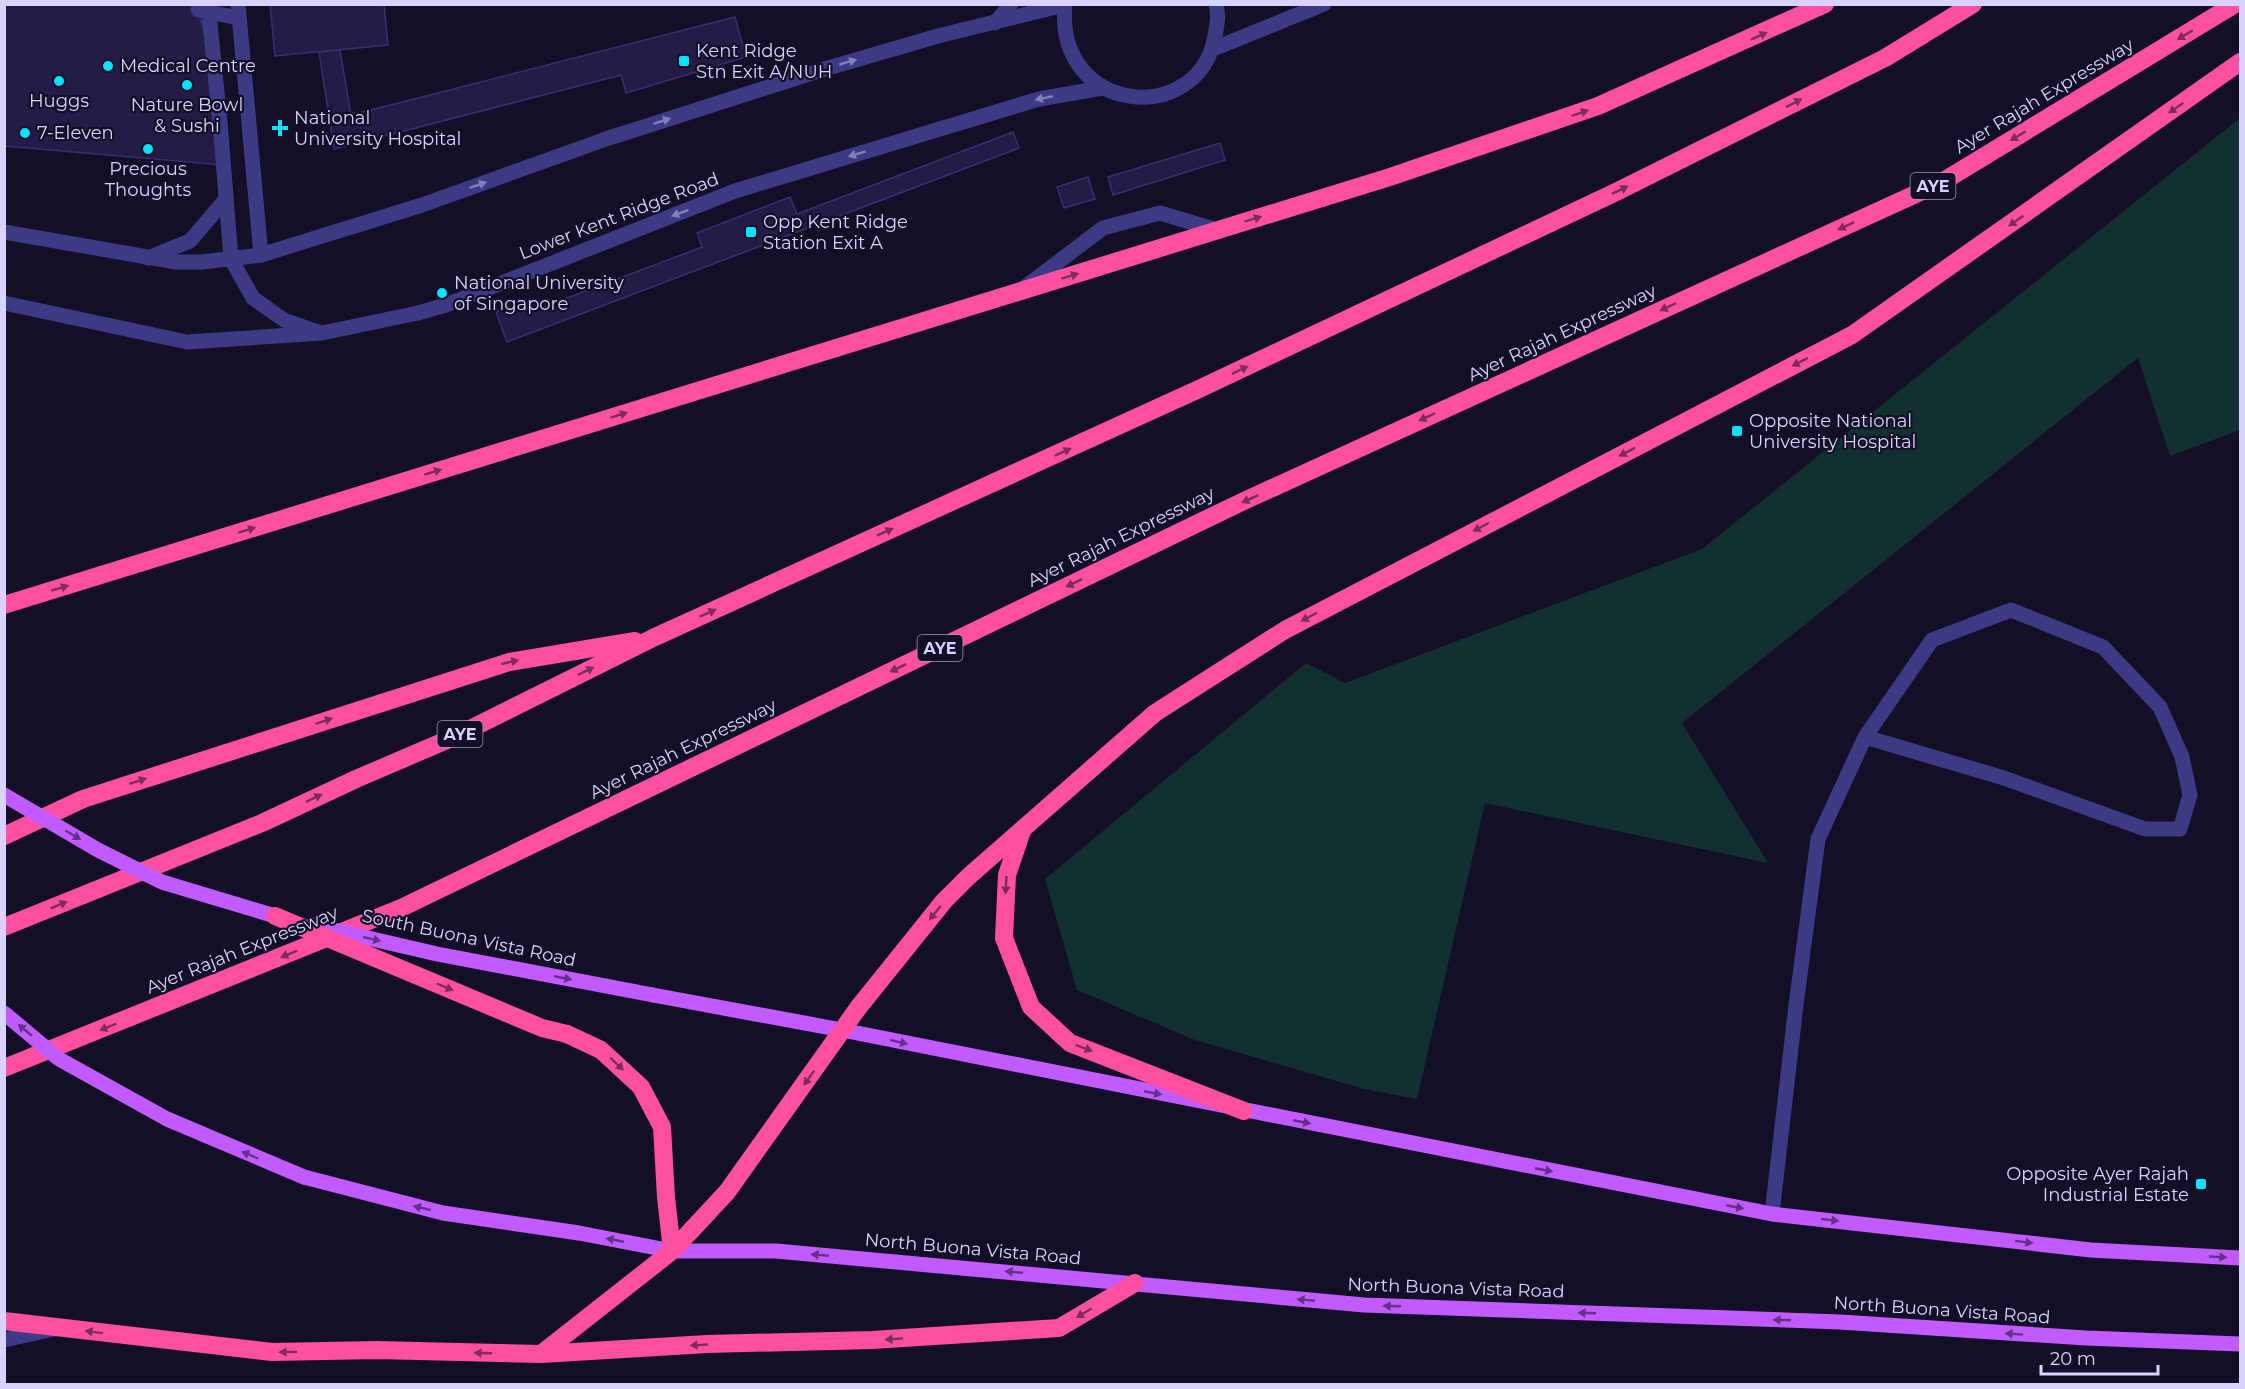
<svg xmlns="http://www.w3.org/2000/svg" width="2245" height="1389" font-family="Montserrat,sans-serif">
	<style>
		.green { fill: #12302f }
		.building { fill: #241b47; stroke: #3b2d73; stroke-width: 1.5 }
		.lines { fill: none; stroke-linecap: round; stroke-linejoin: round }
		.service { stroke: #3d3a85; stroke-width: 15 }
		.minor { stroke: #3d3a85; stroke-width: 15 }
		.primary { stroke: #c25bff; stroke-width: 15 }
		.motorway { stroke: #ff4fa3; stroke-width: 18 }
		.primary-bridge { stroke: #c25bff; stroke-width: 15 }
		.motorway-bridge { stroke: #ff4fa3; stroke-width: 18 }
		.oneway { fill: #7d2c5e }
		.oneway2 { fill: #837fbc }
		.oneway3 { fill: #623188 }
		.poi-dot { fill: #00e5ff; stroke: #130f26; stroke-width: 2 }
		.labels { text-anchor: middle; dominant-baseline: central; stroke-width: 4.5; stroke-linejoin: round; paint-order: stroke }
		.shield { fill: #130f26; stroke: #9e99be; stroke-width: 1.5 }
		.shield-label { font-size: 16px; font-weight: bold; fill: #d9d4ff }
		.poi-label { font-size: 18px; fill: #d9d4ff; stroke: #130f26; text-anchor: start }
		.street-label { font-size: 18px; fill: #d9d4ff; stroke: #130f26 }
	</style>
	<rect width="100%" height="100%" fill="#130f26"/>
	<polygon class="green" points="2240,118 2240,430 2170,456 2138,358 1682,723 1768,863 1485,803 1417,1099 1364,1089 1195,1040 1077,990 1045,879 1306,663 1345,683 1702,549"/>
	<g class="building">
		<polygon points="4,4 196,4 208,45 222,165 5,146"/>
		<polygon points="270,4 384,4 388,45 275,56"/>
		<polygon points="735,17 746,57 626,93 621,75 334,149 319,52 340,50 351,115"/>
		<polygon points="1013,132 1019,148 507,342 496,312 526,300 530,312 702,247 697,233 790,197 797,214"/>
		<polygon points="1220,143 1225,160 1113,195 1108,177"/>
		<polygon points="1088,177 1095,199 1064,208 1057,187"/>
	</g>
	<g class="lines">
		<g class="service">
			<polyline points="208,4 220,122 231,259 253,298 284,320 321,333"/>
			<polyline points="238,4 261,255"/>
			<polyline points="198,10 239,18"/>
			<polyline points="148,258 190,241 225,200"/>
			<polyline points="1025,287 1103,228 1160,213 1217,230"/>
			<polyline points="1772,1214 1796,1005 1818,839 1865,737 1932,640 2011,610 2103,647 2160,707 2182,757 2190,795 2180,829 2145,829 2004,778 1865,737"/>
			<polyline points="4,1340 54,1329"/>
		</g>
		<g class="minor">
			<path d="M1065,4C1054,114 1198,129 1215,36C1217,24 1219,16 1216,4"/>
			<polyline points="995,23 1011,4"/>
			<polyline points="1213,49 1324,4"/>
			<polyline points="4,232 176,262 202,262 261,255 422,205 606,139 828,68 938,36 1064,5"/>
			<polyline points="4,303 187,342 322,333 418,313 446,305 735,191 1039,99 1102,88"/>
		</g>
		<g class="primary">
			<polyline points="653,995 842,1030 1772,1214 2091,1250 2240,1258"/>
			<polyline points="304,1177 443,1213 579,1233 672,1251 776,1251 1364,1305 1840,1322 2086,1338 2240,1344"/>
		</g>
		<g class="motorway">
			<polyline points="4,605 1390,177 1598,106 1825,4"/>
			<polyline points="1022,831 1007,875 1004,938 1031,1007 1070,1043 1244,1111"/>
			<polyline points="4,836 83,799 509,662 635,641"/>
			<polyline points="4,927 262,823 356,779 454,737 655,637 1199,389 1614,193 1885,58 1973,4"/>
			<polyline points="567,1034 601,1050 641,1087 662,1127 666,1197 672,1251"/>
			<polyline points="4,1068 401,908 1246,500 1942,182 2235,4"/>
			<polyline points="4,1321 272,1352 377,1350 541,1354 707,1344 872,1340 1059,1328 1135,1283"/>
			<polyline points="541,1354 672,1251 727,1192 858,1008 944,901 968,877 1155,713 1285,630 1852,335 2240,62"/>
		</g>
		<g class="primary-bridge">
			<polyline points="4,795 98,850 162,882 285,919"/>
			<polyline points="312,925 437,954 653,995"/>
			<polyline points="4,1013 59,1059 167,1119 304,1177"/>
		</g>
		<polyline class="motorway-bridge" points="275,916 542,1028 567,1034"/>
	</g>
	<defs><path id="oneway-solid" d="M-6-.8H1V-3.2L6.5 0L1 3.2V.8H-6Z" transform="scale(1.5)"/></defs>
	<g class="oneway">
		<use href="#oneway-solid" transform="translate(2185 35) rotate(149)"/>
		<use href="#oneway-solid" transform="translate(1759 36) rotate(-24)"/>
		<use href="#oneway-solid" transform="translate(1794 103) rotate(-27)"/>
		<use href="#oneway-solid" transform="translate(2176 108) rotate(145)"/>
		<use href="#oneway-solid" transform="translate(1580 113) rotate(-19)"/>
		<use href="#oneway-solid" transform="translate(2018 136) rotate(149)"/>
		<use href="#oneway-solid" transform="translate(1620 190) rotate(-26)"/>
		<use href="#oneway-solid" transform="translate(1253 219) rotate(-17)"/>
		<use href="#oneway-solid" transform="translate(2016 221) rotate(145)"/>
		<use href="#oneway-solid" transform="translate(1846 226) rotate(155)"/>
		<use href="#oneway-solid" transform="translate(1070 276) rotate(-17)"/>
		<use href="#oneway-solid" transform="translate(1668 307) rotate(155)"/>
		<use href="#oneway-solid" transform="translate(1800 362) rotate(153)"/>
		<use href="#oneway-solid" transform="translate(1240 370) rotate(-25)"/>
		<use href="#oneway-solid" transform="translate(619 415) rotate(-17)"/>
		<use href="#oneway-solid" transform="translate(1427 417) rotate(155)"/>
		<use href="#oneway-solid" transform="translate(1063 452) rotate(-24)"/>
		<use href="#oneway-solid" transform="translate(1627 452) rotate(153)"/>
		<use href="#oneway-solid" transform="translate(433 472) rotate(-17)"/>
		<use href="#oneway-solid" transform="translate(1250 499) rotate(155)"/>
		<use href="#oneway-solid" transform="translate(1481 527) rotate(152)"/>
		<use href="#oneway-solid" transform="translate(247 530) rotate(-17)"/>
		<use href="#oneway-solid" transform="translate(885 532) rotate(-24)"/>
		<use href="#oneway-solid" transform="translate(1074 583) rotate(154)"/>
		<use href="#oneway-solid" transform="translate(60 588) rotate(-17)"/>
		<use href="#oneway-solid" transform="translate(708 613) rotate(-24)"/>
		<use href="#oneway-solid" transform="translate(1309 617) rotate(152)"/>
		<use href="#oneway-solid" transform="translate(510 662) rotate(-13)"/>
		<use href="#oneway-solid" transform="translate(898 668) rotate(154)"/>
		<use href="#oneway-solid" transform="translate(586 671) rotate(-26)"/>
		<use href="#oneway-solid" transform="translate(324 721) rotate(-18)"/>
		<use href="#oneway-solid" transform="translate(138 781) rotate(-18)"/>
		<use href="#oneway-solid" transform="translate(314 798) rotate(-25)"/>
		<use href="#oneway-solid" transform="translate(1006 885) rotate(93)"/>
		<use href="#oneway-solid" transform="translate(59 905) rotate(-22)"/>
		<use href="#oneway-solid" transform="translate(935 913) rotate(129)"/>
		<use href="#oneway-solid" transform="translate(289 954) rotate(158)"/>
		<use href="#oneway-solid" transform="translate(445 987) rotate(23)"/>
		<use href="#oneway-solid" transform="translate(108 1027) rotate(158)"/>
		<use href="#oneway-solid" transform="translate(1084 1048) rotate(21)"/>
		<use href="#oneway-solid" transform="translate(617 1064) rotate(43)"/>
		<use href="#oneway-solid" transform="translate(809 1078) rotate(125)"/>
		<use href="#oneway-solid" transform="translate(1084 1313) rotate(150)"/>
		<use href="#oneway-solid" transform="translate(94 1332) rotate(-173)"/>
		<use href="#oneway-solid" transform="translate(894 1339) rotate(176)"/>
		<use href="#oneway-solid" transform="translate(699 1345) rotate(177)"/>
		<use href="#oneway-solid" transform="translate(288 1352) rotate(179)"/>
		<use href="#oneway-solid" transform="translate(483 1353) rotate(-178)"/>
	</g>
	<g class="oneway2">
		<use href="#oneway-solid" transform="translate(848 62) rotate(-16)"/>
		<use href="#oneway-solid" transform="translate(1044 98) rotate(168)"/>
		<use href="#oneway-solid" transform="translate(662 121) rotate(-18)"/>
		<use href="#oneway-solid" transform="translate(857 154) rotate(163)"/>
		<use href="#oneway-solid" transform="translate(478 185) rotate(-19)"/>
		<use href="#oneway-solid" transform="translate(680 213) rotate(159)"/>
	</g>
	<g class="oneway3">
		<use href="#oneway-solid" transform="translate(73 835) rotate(30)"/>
		<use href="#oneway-solid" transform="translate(372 939) rotate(13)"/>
		<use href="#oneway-solid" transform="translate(563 978) rotate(11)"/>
		<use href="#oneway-solid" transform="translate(25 1030) rotate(-140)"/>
		<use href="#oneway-solid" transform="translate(899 1042) rotate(13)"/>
		<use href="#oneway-solid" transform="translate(1153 1093) rotate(11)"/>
		<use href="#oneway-solid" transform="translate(1302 1122) rotate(11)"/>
		<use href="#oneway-solid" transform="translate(250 1155) rotate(-157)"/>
		<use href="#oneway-solid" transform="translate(1544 1170) rotate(11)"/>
		<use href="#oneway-solid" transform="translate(1735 1207) rotate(11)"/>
		<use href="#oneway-solid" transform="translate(422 1208) rotate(-166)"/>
		<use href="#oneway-solid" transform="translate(1830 1220) rotate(6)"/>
		<use href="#oneway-solid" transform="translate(615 1240) rotate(-169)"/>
		<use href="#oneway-solid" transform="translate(2024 1242) rotate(7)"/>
		<use href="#oneway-solid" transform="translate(820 1255) rotate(-175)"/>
		<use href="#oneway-solid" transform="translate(2218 1257) rotate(3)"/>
		<use href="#oneway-solid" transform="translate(1014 1272) rotate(-175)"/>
		<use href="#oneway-solid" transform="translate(1306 1300) rotate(-175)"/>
		<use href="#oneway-solid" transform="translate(1392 1306) rotate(-178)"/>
		<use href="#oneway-solid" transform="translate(1587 1313) rotate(-178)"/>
		<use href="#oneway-solid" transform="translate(1782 1320) rotate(-178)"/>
		<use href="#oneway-solid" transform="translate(2014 1334) rotate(-176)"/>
	</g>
	<g class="poi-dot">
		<rect x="678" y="55" width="12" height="12" rx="3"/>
		<circle cx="108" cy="66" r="6"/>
		<circle cx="59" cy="81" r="6"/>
		<circle cx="187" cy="85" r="6"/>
		<path d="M277 119h6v6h6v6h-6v6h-6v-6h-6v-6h6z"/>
		<circle cx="25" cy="133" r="6"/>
		<circle cx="148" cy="149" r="6"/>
		<rect x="745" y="226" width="12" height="12" rx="3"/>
		<circle cx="442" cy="293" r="6"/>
		<rect x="1731" y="425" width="12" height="12" rx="3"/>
		<rect x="2195" y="1178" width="12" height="12" rx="3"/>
	</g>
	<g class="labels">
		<g class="shield">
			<rect x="1910.5" y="173" width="45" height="26" rx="4.5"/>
			<rect x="917.5" y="635" width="45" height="26" rx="4.5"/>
			<rect x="437.5" y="721" width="45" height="26" rx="4.5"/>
		</g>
		<g class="shield-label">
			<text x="1933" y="186">AYE</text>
			<text x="940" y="648">AYE</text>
			<text x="460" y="734">AYE</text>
		</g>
		<g class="poi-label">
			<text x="696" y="51">Kent Ridge<tspan x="696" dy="21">Stn Exit A/NUH</tspan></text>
			<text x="120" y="66">Medical Centre</text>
			<text x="59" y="101" text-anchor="middle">Huggs</text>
			<text x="187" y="105" text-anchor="middle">Nature Bowl<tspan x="187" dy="21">&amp; Sushi</tspan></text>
			<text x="294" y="118">National<tspan x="294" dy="21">University Hospital</tspan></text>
			<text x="37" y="133">7-Eleven</text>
			<text x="148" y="169" text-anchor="middle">Precious<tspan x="148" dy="21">Thoughts</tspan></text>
			<text x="763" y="222">Opp Kent Ridge<tspan x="763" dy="21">Station Exit A</tspan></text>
			<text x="454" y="283">National University<tspan x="454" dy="21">of Singapore</tspan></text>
			<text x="1749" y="421">Opposite National<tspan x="1749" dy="21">University Hospital</tspan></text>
			<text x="2189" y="1174" text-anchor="end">Opposite Ayer Rajah<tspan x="2189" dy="21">Industrial Estate</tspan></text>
		</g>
		<g class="street-label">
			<text transform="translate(2044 96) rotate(-31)">Ayer Rajah Expressway</text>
			<text transform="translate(619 216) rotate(-21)">Lower Kent Ridge Road</text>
			<text transform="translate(1562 333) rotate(-25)">Ayer Rajah Expressway</text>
			<text transform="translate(1121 537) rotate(-26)">Ayer Rajah Expressway</text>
			<text transform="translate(683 749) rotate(-26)">Ayer Rajah Expressway</text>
			<text transform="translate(469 938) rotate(12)">South Buona Vista Road</text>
			<text transform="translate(242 950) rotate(-22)">Ayer Rajah Expressway</text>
			<text transform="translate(973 1249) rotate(5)">North Buona Vista Road</text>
			<text transform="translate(1456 1288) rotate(2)">North Buona Vista Road</text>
			<text transform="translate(1942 1310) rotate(4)">North Buona Vista Road</text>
		</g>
	</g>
	<rect width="2245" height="1389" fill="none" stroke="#d9d4ff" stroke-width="12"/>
	<path d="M2041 1365v9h117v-9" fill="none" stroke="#d9d4ff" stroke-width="3"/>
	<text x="2050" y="1365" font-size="18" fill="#d9d4ff" stroke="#130f26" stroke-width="4.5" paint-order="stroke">20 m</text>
</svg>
